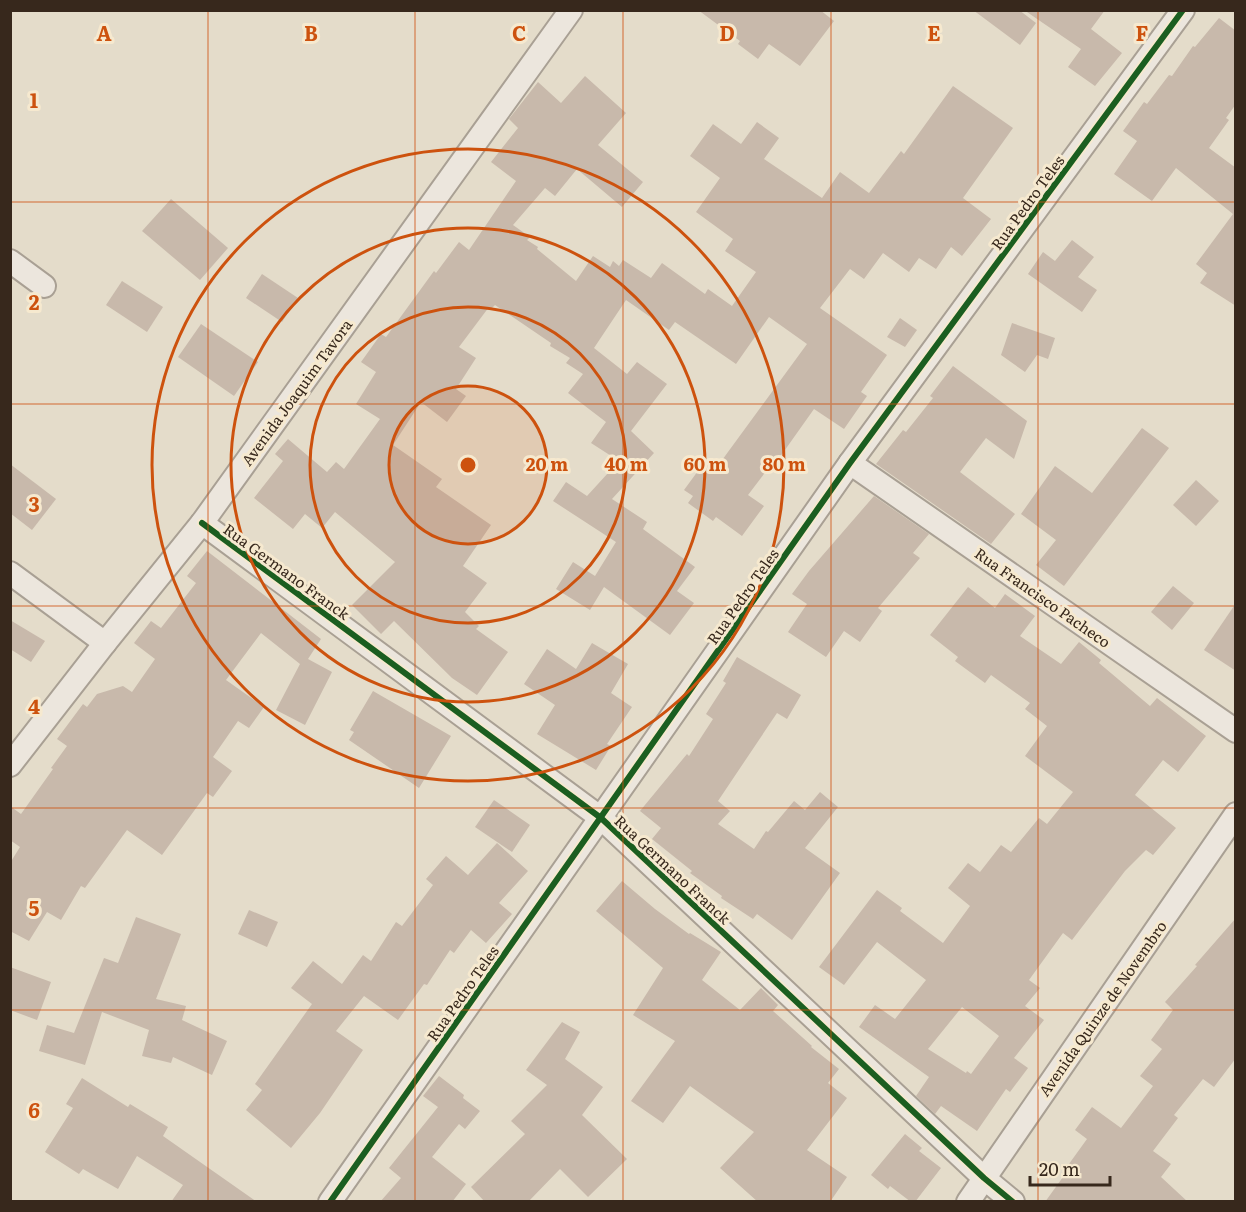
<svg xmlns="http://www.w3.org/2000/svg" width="1246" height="1212" font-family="Literata,serif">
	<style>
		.building { fill: #c8b9ab; fill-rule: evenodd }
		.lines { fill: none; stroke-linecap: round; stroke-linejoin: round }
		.minor-casing { stroke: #a9a094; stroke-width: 26 }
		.minor { stroke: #ece6dd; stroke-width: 22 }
		.cycleway-casing { stroke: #f6e9cf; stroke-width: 10 }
		.cycleway { stroke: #1b5e20; stroke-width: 6 }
		.grid { fill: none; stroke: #cd520e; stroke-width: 1.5; stroke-opacity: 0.55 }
		.ring { fill: none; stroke: #cd520e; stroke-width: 3 }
		.labels { text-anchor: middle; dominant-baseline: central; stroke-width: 6; stroke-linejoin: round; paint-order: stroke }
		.street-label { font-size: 15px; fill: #37281c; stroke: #f6e9cf }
		.grid-label { font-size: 20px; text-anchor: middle; font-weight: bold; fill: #cd520e; stroke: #f6e9cf; stroke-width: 6; stroke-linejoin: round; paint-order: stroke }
		.centre { fill: #cd520e; stroke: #f6e9cf; stroke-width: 3 }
		.ring-label { font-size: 18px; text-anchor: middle; font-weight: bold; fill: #cd520e; stroke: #f6e9cf; stroke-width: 6; stroke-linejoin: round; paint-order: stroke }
	</style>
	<rect width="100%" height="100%" fill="#e4dcca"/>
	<g class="building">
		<polygon points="698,10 820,10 834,21 800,66 769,44 758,59 738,44 740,41"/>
		<polygon points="973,10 1019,10 1036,23 1020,45"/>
		<polygon points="1024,10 1105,10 1091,29 1122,53 1095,86 1068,67 1081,49"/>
		<polygon points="1219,18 1236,31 1236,104 1226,118 1229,120 1209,148 1236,168 1236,306 1200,283 1207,273 1196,264 1233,214 1176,168 1152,201 1114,174 1137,141 1123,131 1144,102 1147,104 1169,75 1172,76 1193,46 1195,47"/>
		<polygon points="585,76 626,113 598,145 643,182 622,207 577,169 555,196 545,188 513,225 530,237 527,240 538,247 537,249 576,281 593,256 610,267 613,261 619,266 623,260 651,278 662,263 705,294 708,289 732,306 756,272 725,251 733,239 696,212 720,178 690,156 713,124 741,144 757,122 779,138 764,159 822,198 840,172 869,193 901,151 904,154 953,86 1013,128 963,198 991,219 962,256 951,247 936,269 919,258 909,272 883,253 864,279 850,269 820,308 887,355 861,392 867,396 844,429 814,409 775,464 773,462 748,495 764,506 742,536 716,517 713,521 688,503 693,496 684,490 706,460 717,467 807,344 769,317 736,364 675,322 669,330 626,300 594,348 627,374 637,362 667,384 631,431 654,453 612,499 647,522 643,529 695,567 677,591 694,603 670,635 604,587 590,610 556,589 573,562 595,576 616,542 553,501 566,482 587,496 619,461 591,443 606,422 568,393 583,374 566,363 570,358 550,346 551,343 495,305 491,309 489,307 459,347 476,358 456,389 466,396 447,422 421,402 393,445 442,479 436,487 491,525 463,566 487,583 465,612 479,626 476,629 508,652 477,695 452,678 394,621 381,634 352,605 395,562 335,512 322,528 305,514 293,529 254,498 283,461 275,454 288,439 327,472 336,462 344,469 380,419 356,404 376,372 361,362 381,334 386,337 434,271 436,273 459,242 469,250 516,181 491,162 518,128 509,119 538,82 561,103"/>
		<polygon points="171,199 228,248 200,280 142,231"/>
		<polygon points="1072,240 1094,257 1078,277 1097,290 1082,312 1028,274 1043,252 1055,261"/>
		<polygon points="262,274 298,298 282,322 246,298"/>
		<polygon points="122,281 163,307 147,332 106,305"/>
		<polygon points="900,318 917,330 905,347 887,337"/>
		<polygon points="1012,323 1055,338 1048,359 1037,355 1025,372 1001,355"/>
		<polygon points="201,324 258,362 234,396 178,357"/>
		<polygon points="953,366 1027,421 1014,459 986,438 960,472 1015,514 991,544 876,464 903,430 906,432 933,398 930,396"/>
		<polygon points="1142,428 1169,448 1064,586 1036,565 1056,540 1021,514 1055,466 1092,493"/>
		<polygon points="10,464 56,499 32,530 10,513"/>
		<polygon points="1196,480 1219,501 1196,526 1173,505"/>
		<polygon points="874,496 929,534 913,553 920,558 878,608 882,611 860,642 844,631 826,657 788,632 807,604 792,594 809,571"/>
		<polygon points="207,551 321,639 308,659 332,672 305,725 276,710 300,664 261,633 226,680 264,707 249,728 238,721 213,757 232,771 213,797 207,793 162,855 127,830 85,888 81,886 61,920 47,912 29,941 10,931 10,863 20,847 10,840 10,806 21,814 53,769 51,768 67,746 57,739 83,704 87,707 97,694 123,686 132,692 155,659 134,643 151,621 161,628 196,583 187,576"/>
		<polygon points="1173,586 1194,603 1172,630 1151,612"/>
		<path d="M968,587L995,608L1005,594L1035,616L1020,636L1061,664L1079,642L1101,660L1099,663L1150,706L1157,698L1206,736L1178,772L1163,760L1135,795L1176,828L1153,855L1146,850L1125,871L1072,940L1063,933L1029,980L1040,988L1025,1006L1044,1020L1014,1058L1028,1068L1010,1092L1006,1089L977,1131L941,1106L935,1114L916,1096L929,1077L859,1027L875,1005L895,1019L926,980L877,942L844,985L819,967L877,890L902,908L900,911L943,943L970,906L948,888L968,863L980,872L1001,845L1011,852L1039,818L1047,824L1073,792L1025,756L1047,726L1025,709L1030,703L991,675L985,683L955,661L958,657L930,635ZM962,1007L999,1036L971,1074L967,1071L966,1073L928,1049Z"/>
		<polygon points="1236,603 1236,671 1204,650"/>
		<polygon points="10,620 45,641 31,662 10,649"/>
		<polygon points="592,643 628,664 611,693 632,707 607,744 611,746 596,770 537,734 555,705 524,684 547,649 576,669"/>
		<polygon points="737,657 801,695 787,719 777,713 718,801 730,811 718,824 754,849 766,831 768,832 794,801 805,810 820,792 838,807 805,848 840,873 792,940 757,914 753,919 721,898 722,896 690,873 692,871 652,839 661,828 640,811 687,754 689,756 713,719 706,714 726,683 723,681"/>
		<polygon points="373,691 451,736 419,788 349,740 354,732 350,730"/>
		<polygon points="494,800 530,825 512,852 475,827"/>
		<polygon points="497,843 528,871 499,903 512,914 486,943 471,930 454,953 450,950 427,985 424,984 398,1020 364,996 336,1031 363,1050 320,1113 291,1148 246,1110 262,1090 255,1084 312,1004 291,988 313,961 342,984 363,955 371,961 396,922 402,926 433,885 426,879 446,856 468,875"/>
		<polygon points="622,881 655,909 689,934 690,933 721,952 702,980 740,1010 761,988 778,1005 773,1011 812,1046 811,1047 839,1069 828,1083 847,1098 807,1150 847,1177 830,1202 758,1202 720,1168 754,1132 690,1086 663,1123 631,1101 675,1041 633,1015 663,968 596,911"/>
		<polygon points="249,910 278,922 267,947 238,934"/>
		<polygon points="136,917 181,934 156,999 186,1006 182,1020 227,1041 212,1075 173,1057 171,1063 142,1056 149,1030 102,1012 85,1065 39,1051 47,1025 74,1033 104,958 118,963"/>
		<polygon points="1236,918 1236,1058 1214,1087 1203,1079 1174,1115 1178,1118 1153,1151 1171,1164 1161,1177 1188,1202 1045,1202 1063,1177 1061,1175 1087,1139 1075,1130 1092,1107 1121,1128 1153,1086 1140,1076 1162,1049 1151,1040 1173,1010 1165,1002 1197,966 1195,965"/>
		<polygon points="10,967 51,982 37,1020 10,1010"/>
		<polygon points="562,1022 580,1032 565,1059 603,1087 582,1115 627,1159 588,1197 560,1169 528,1202 485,1202 471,1187 525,1134 511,1121 547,1085 526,1070"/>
		<polygon points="439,1076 464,1095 463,1098 480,1111 465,1129 459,1124 432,1157 466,1184 452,1202 380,1202 401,1178 389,1168 438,1107 423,1096"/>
		<polygon points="82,1078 128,1107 130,1104 168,1127 163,1136 257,1202 171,1202 183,1185 137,1156 118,1189 83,1169 79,1174 45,1152 73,1108 66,1104"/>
		<polygon points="905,1134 922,1148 919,1151 941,1168 915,1202 911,1202 890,1186 888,1189 871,1175"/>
	</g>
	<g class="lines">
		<defs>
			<g id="minor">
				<polyline points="10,261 44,286"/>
				<polyline points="850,463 1236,731"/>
				<polyline points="202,523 601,818 984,1178 1013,1202"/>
				<polyline points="10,573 105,643"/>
				<polyline points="10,765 105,643 202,523 571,10"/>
				<polyline points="330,1202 850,463 1183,10"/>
				<polyline points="968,1202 1236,814"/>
			</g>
		</defs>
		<use href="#minor" class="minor-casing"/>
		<use href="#minor" class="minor"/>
		<defs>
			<g id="cycleway">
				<polyline points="202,523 601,818 984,1178 1013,1202"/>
				<polyline points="330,1202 850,463 1183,10"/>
			</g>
		</defs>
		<use href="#cycleway" class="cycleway-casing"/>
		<use href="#cycleway" class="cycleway"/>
	</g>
	<path class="grid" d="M208,10V1202M415,10V1202M623,10V1202M831,10V1202M1038,10V1202M10,202H1236M10,404H1236M10,606H1236M10,808H1236M10,1010H1236"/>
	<circle cx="468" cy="465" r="79" fill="#cd520e" fill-opacity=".12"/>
	<g class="ring">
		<circle cx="468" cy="465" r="79"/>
		<circle cx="468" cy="465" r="158"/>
		<circle cx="468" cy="465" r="237"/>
		<circle cx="468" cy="465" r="316"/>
	</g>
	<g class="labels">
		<g class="street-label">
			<text transform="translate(1027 202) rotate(-54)">Rua Pedro Teles</text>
			<text transform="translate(296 392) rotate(-54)">Avenida Joaquim Tavora</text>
			<text transform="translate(287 571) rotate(36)">Rua Germano Franck</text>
			<text transform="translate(742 596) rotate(-55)">Rua Pedro Teles</text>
			<text transform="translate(1043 597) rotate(35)">Rua Francisco Pacheco</text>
			<text transform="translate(673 869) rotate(43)">Rua Germano Franck</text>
			<text transform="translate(462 993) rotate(-55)">Rua Pedro Teles</text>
			<text transform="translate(1102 1008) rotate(-55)">Avenida Quinze de Novembro</text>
		</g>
	</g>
	<g class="grid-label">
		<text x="104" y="41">A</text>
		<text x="311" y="41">B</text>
		<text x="519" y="41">C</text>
		<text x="727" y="41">D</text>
		<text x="934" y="41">E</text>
		<text x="1142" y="41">F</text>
		<text x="34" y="108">1</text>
		<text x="34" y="310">2</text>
		<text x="34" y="512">3</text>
		<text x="34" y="714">4</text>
		<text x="34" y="916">5</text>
		<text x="34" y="1118">6</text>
	</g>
	<circle cx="468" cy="465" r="9" class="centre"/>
	<g class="ring-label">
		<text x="547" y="471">20 m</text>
		<text x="626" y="471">40 m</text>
		<text x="705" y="471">60 m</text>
		<text x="784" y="471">80 m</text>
	</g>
	<rect width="1246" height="1212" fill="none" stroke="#37281c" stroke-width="24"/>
	<path d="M1030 1176v9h80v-9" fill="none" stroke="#37281c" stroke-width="3"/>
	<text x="1039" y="1176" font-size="18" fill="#37281c" stroke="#f6e9cf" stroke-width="4.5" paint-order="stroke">20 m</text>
</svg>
